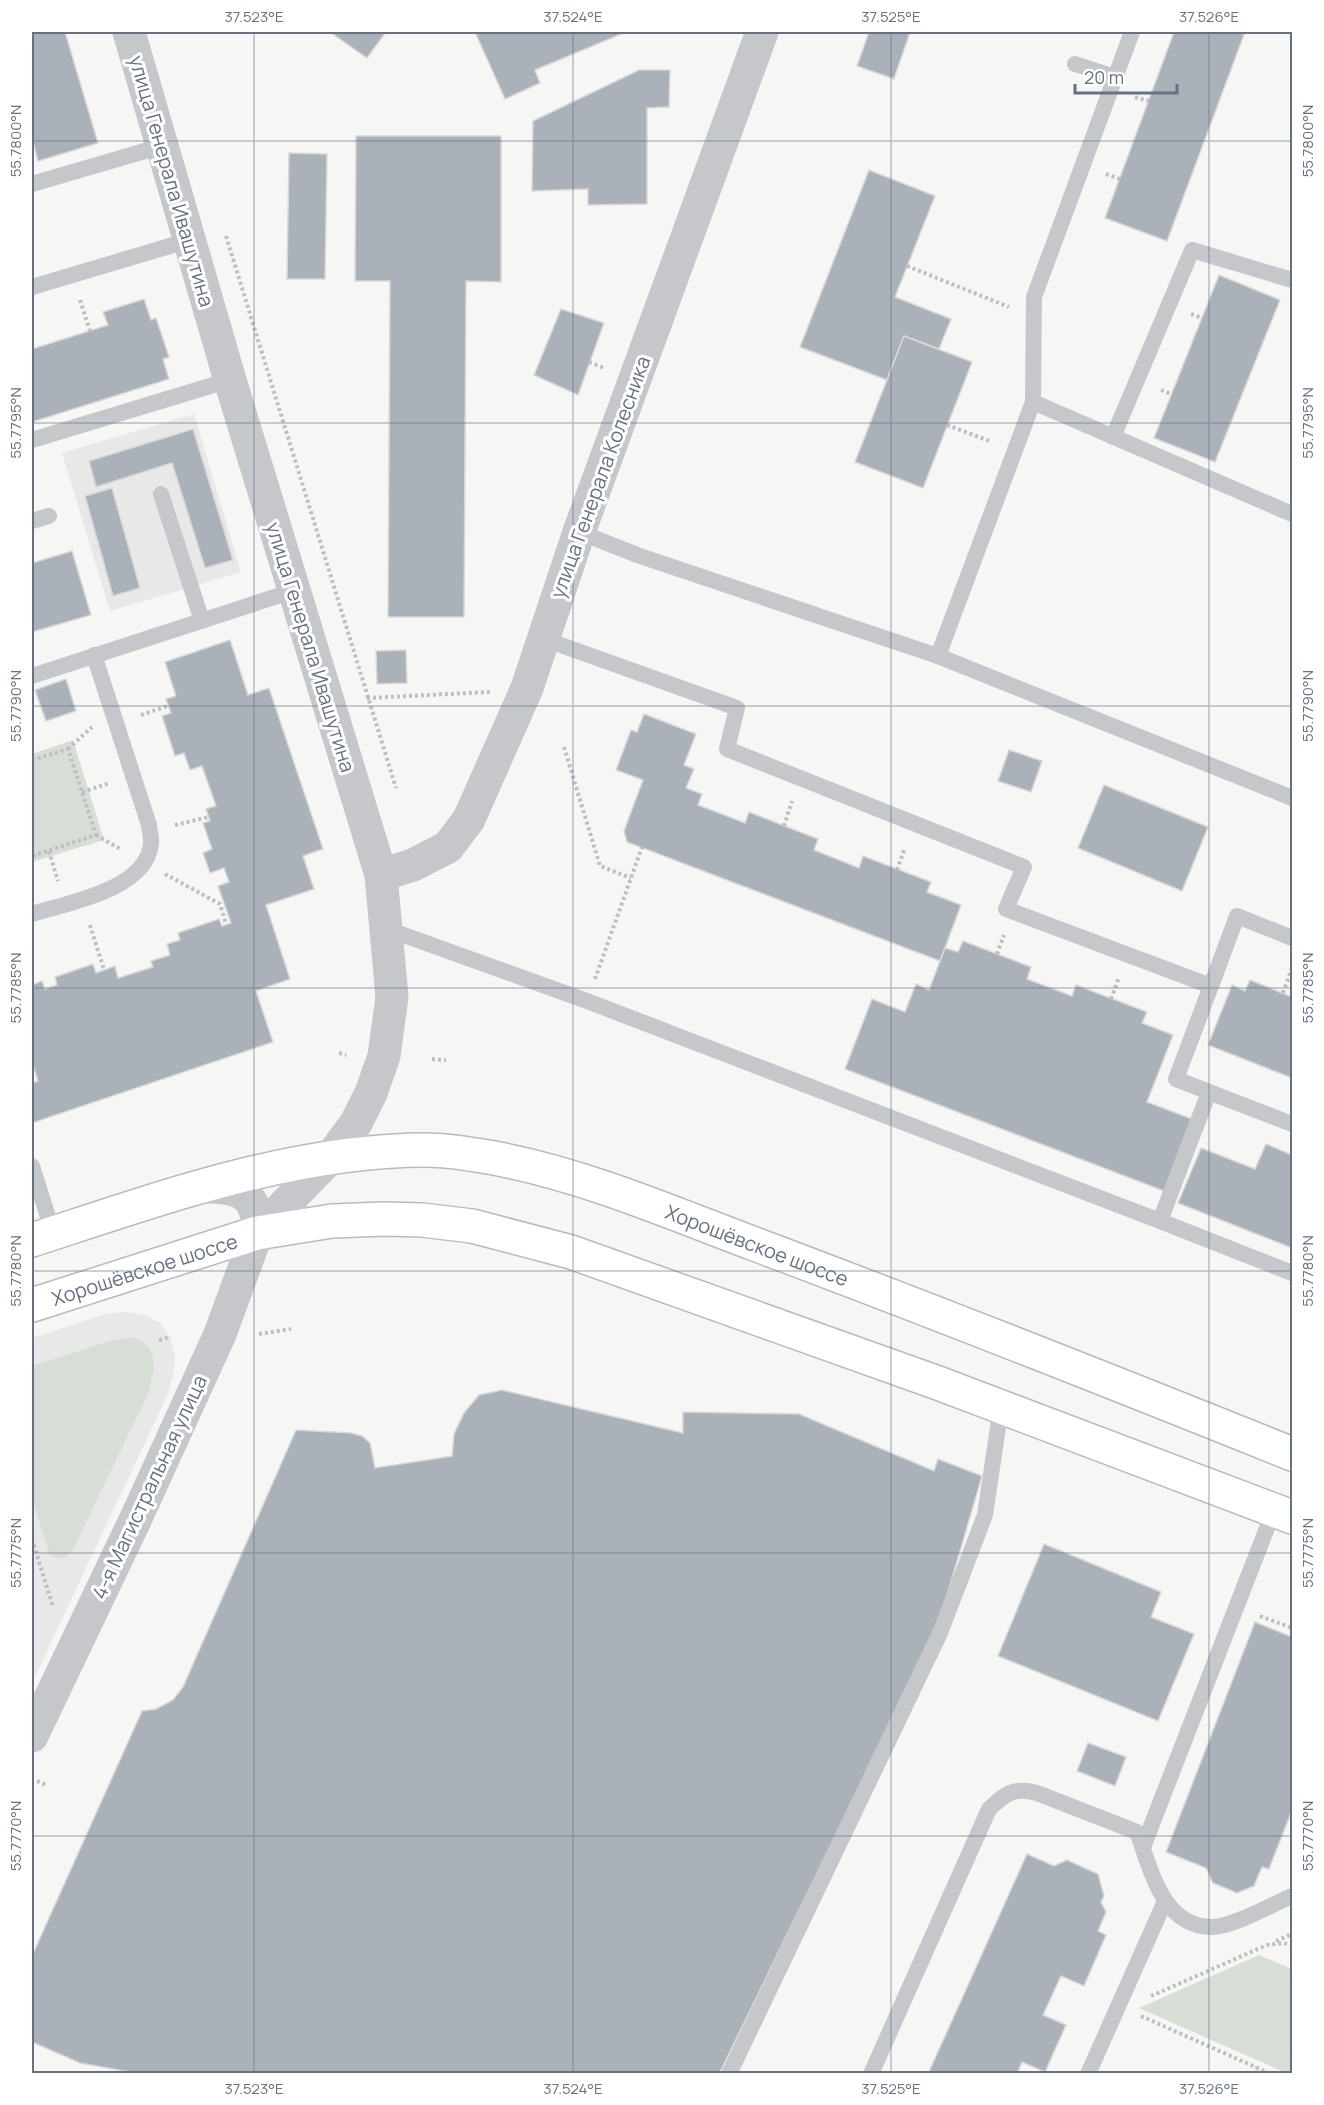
<svg xmlns="http://www.w3.org/2000/svg" width="1324" height="2105" font-family="Manrope,sans-serif">
	<style>
		.built { fill: #e7e8e7 }
		.green { fill: #d7ded5 }
		.building { fill: #abb1b8; stroke: #d8d9d6; stroke-width: 1.5 }
		.lines { fill: none; stroke-linecap: round; stroke-linejoin: round }
		.secondary-casing { stroke: #b7bac0; stroke-width: 36 }
		.path { stroke: #bebfc2; stroke-width: 4; stroke-dasharray: 3 3; stroke-linecap: butt }
		.service { stroke: #c5c7cb; stroke-width: 16 }
		.minor { stroke: #c5c7cb; stroke-width: 33 }
		.tertiary { stroke: #c5c7cb; stroke-width: 33 }
		.secondary { stroke: #fff; stroke-width: 33 }
		.ticks { fill: none; stroke: #677184; stroke-width: 1.5; stroke-opacity: 0.45 }
		.labels { text-anchor: middle; dominant-baseline: central; stroke-width: 6; stroke-linejoin: round; paint-order: stroke }
		.street-label { font-size: 20px; fill: #677184; stroke: #fff }
		.neatline { fill: none; stroke: #677184; stroke-width: 2 }
		.ticks-label { font-size: 15px; text-anchor: middle; fill: #677184 }
	</style>
	<rect width="100%" height="100%" fill="#f6f7f4"/>
	<g class="built">
		<polygon points="194,414 241,572 110,611 62,453"/>
		<polygon points="125,1312 145,1315 160,1323 170,1337 175,1356 173,1376 167,1396 32,1683 32,1338 106,1314"/>
	</g>
	<g class="green">
		<polygon points="73,740 104,840 32,862 32,754"/>
		<path d="M130,1337C161,1345 155,1369 148,1394L72,1551C65,1559 60,1559 50,1555L32,1499V1366L110,1341Z"/>
		<polygon points="1259,1955 1292,1969 1292,2073 1286,2073 1139,2008"/>
	</g>
	<g class="building">
		<polygon points="32,32 65,32 98,143 38,161 32,138"/>
		<polygon points="330,32 386,32 367,58"/>
		<polygon points="475,32 626,32 535,70 540,83 505,99"/>
		<polygon points="869,32 910,32 894,79 857,66"/>
		<polygon points="1174,32 1245,32 1167,241 1105,218"/>
		<polygon points="639,70 670,70 669,107 647,108 647,204 588,205 588,189 532,191 533,121"/>
		<polygon points="356,136 501,136 501,282 466,281 464,617 388,617 390,281 355,281"/>
		<polygon points="289,153 327,154 325,279 287,279"/>
		<polygon points="869,170 935,196 895,297 951,319 939,349 904,336 887,380 800,347"/>
		<polygon points="1219,275 1280,300 1215,462 1154,438"/>
		<polygon points="144,299 151,320 156,318 169,357 163,359 169,379 32,422 32,349 108,325 103,312"/>
		<polygon points="561,309 604,323 578,395 534,375"/>
		<polygon points="904,336 972,362 923,488 855,462"/>
		<polygon points="193,429 233,560 205,568 172,463 96,487 89,461"/>
		<polygon points="112,488 140,588 113,596 85,496"/>
		<polygon points="72,551 91,615 32,632 32,563"/>
		<polygon points="230,640 248,695 269,688 323,849 303,856 314,889 266,905 290,979 256,991 273,1042 32,1123 32,1083 38,1081 32,1062 32,985 42,981 45,989 57,985 55,977 93,964 96,973 115,966 118,978 153,967 151,961 170,955 167,944 180,940 178,933 219,919 222,926 231,923 218,886 229,882 224,868 210,873 203,853 212,849 203,823 210,821 206,809 216,806 202,766 190,770 184,753 175,756 162,716 171,713 166,699 176,696 165,662"/>
		<polygon points="406,650 407,683 377,684 376,651"/>
		<polygon points="66,679 76,711 46,721 35,690"/>
		<polygon points="644,714 696,734 684,765 694,769 686,788 702,794 698,805 745,823 749,812 818,839 814,850 859,868 863,856 931,882 927,892 961,905 940,961 627,842 624,831 643,780 616,770 631,730 637,732"/>
		<polygon points="1009,750 1042,761 1031,792 998,781"/>
		<polygon points="1104,785 1208,827 1182,891 1078,848"/>
		<polygon points="963,941 1031,967 1027,979 1072,996 1076,985 1147,1012 1142,1023 1173,1035 1147,1102 1192,1119 1164,1191 845,1069 872,999 905,1012 916,984 929,990 945,948 958,952"/>
		<polygon points="1250,980 1292,997 1292,1078 1208,1045 1232,985 1245,991"/>
		<polygon points="1266,1144 1292,1155 1292,1248 1178,1203 1201,1148 1255,1169"/>
		<polygon points="502,1390 683,1433 683,1412 799,1414 934,1471 938,1459 982,1476 938,1626 719,2074 141,2074 80,2063 32,2042 32,1956 142,1711 156,1709 173,1700 183,1687 296,1430 351,1433 362,1436 370,1443 375,1468 452,1456 454,1434 464,1413 479,1395"/>
		<polygon points="1044,1544 1161,1592 1151,1617 1194,1634 1158,1721 998,1656"/>
		<polygon points="1255,1622 1292,1637 1292,1810 1269,1869 1262,1867 1254,1886 1237,1893 1213,1883 1206,1868 1166,1852"/>
		<polygon points="1088,1743 1126,1757 1115,1786 1077,1771"/>
		<polygon points="1027,1854 1054,1866 1067,1860 1098,1874 1104,1896 1101,1902 1106,1912 1098,1931 1106,1935 1084,1986 1061,1976 1043,2015 1066,2025 1045,2072 1022,2062 1017,2074 928,2074"/>
	</g>
	<g class="lines">
		<defs>
			<g id="secondary">
				<path id="s1" d="M32,1240C158,1199 293,1150 426,1150C451,1150 476,1155 499,1159C586,1176 669,1212 752,1243C933,1311 1113,1382 1292,1454"/>
				<path id="s2" d="M32,1305L257,1233L332,1221L384,1219L422,1220L472,1226L571,1252L938,1383L1292,1517"/>
			</g>
		</defs>
		<use href="#secondary" class="secondary-casing"/>
		<g class="path">
			<polyline points="1135,97 1149,101"/>
			<polyline points="1106,174 1120,179"/>
			<polyline points="226,236 396,788"/>
			<polyline points="907,266 1009,307"/>
			<polyline points="80,300 90,331"/>
			<polyline points="1191,314 1202,318"/>
			<polyline points="589,362 604,368"/>
			<polyline points="1161,390 1171,394"/>
			<polyline points="947,425 992,442"/>
			<polyline points="367,698 490,692"/>
			<polyline points="141,715 168,706"/>
			<polyline points="564,747 600,866 631,878"/>
			<polyline points="68,749 92,727"/>
			<polyline points="32,760 68,749 96,835 32,856"/>
			<polyline points="82,792 110,783"/>
			<polyline points="175,825 209,817"/>
			<polyline points="784,826 792,801"/>
			<polyline points="96,835 122,850"/>
			<polyline points="49,851 58,881"/>
			<polyline points="897,870 905,848"/>
			<polyline points="165,874 220,904 226,924"/>
			<polyline points="90,925 104,970"/>
			<polyline points="997,954 1004,935"/>
			<polyline points="595,979 642,847"/>
			<polyline points="1283,993 1292,968"/>
			<polyline points="1111,999 1119,977"/>
			<polyline points="339,1053 346,1055"/>
			<polyline points="432,1059 446,1060"/>
			<polyline points="259,1334 291,1329"/>
			<polyline points="159,1340 170,1337"/>
			<polyline points="32,1539 53,1607"/>
			<polyline points="1260,1616 1292,1628"/>
			<polyline points="37,1781 46,1785"/>
			<polyline points="1276,1941 1292,1934"/>
			<polyline points="1151,1996 1267,1945 1284,1943 1292,1946"/>
			<polyline points="1141,2016 1271,2074"/>
			<polyline points="1254,2074 1257,2067"/>
		</g>
		<g class="service">
			<polyline points="1075,64 1115,77"/>
			<polyline points="32,184 162,146"/>
			<polyline points="32,287 190,240"/>
			<polyline points="1033,402 1292,514"/>
			<polyline points="1113,437 1192,250 1292,280"/>
			<polyline points="32,440 230,380"/>
			<polyline points="161,494 202,621"/>
			<polyline points="32,521 49,516"/>
			<polyline points="579,532 640,556 938,656 1033,402 1034,297 1132,32"/>
			<polyline points="544,639 737,708 727,749 1024,867 1006,909 1211,986 1237,916 1292,938"/>
			<polyline points="938,656 1292,798"/>
			<polyline points="32,676 293,591"/>
			<path d="M32,914C67,903 146,890 151,844C152,838 149,831 149,825L94,655"/>
			<polyline points="387,929 587,1001 1160,1221"/>
			<polyline points="1211,986 1176,1079 1209,1092 1160,1221 1292,1273"/>
			<polyline points="1209,1092 1292,1124"/>
			<polyline points="32,1166 53,1233"/>
			<polyline points="1143,1847 1274,1510"/>
			<polyline points="729,2074 940,1633 985,1515 1001,1407"/>
			<path d="M871,2074L989,1809C1006,1793 1014,1787 1037,1793L1137,1832C1151,1869 1162,1926 1211,1927C1230,1928 1273,1904 1292,1896"/>
			<polyline points="1088,2074 1165,1901"/>
		</g>
		<g class="minor">
			<polyline points="129,32 230,380 381,875 392,997 384,1056 371,1093 356,1123 330,1158"/>
			<polyline points="381,875 413,865 448,847 469,819 527,688 579,532 762,32"/>
		</g>
		<g class="tertiary">
			<polyline points="257,1233 330,1158"/>
			<path d="M32,1736L137,1516L220,1334L257,1233C260,1192 236,1186 202,1187"/>
		</g>
		<use href="#secondary" class="secondary"/>
	</g>
	<path class="ticks" d="M254,32V2074M573,32V2074M891,32V2074M1209,32V2074M32,141H1292M32,423H1292M32,706H1292M32,988H1292M32,1271H1292M32,1553H1292M32,1836H1292"/>
	<g class="labels">
		<g class="street-label">
			<text transform="translate(172 181) rotate(74)">улица Генерала Ивашутина</text>
			<text transform="translate(600 477) rotate(-70)">улица Генерала Колесника</text>
			<text transform="translate(311 647) rotate(73)">улица Генерала Ивашутина</text>
			<text stroke="none"><textPath href="#s1" startOffset="752">Хорошёвское шоссе</textPath></text>
			<text stroke="none"><textPath href="#s2" startOffset="118">Хорошёвское шоссе</textPath></text>
			<text transform="translate(149 1487) rotate(-65)">4-я Магистральная улица</text>
		</g>
	</g>
	<rect width="1324" height="2105" fill="none" stroke="#ffffff" stroke-width="66"/>
	<path d="M1075 84v9h102v-9" fill="none" stroke="#677184" stroke-width="3"/>
	<text x="1084" y="84" font-size="18" fill="#677184" stroke="#ffffff" stroke-width="4.5" paint-order="stroke">20 m</text>
	<rect x="33" y="33" width="1258" height="2039" class="neatline"/>
	<g class="ticks-label">
		<text x="254" y="22">37.523°E</text>
		<text x="573" y="22">37.524°E</text>
		<text x="891" y="22">37.525°E</text>
		<text x="1209" y="22">37.526°E</text>
		<text transform="translate(16 141) rotate(-90)" y="5">55.7800°N</text>
		<text transform="translate(1308 141) rotate(-90)" y="5">55.7800°N</text>
		<text transform="translate(16 423) rotate(-90)" y="5">55.7795°N</text>
		<text transform="translate(1308 423) rotate(-90)" y="5">55.7795°N</text>
		<text transform="translate(16 706) rotate(-90)" y="5">55.7790°N</text>
		<text transform="translate(1308 706) rotate(-90)" y="5">55.7790°N</text>
		<text transform="translate(16 988) rotate(-90)" y="5">55.7785°N</text>
		<text transform="translate(1308 988) rotate(-90)" y="5">55.7785°N</text>
		<text transform="translate(16 1271) rotate(-90)" y="5">55.7780°N</text>
		<text transform="translate(1308 1271) rotate(-90)" y="5">55.7780°N</text>
		<text transform="translate(16 1553) rotate(-90)" y="5">55.7775°N</text>
		<text transform="translate(1308 1553) rotate(-90)" y="5">55.7775°N</text>
		<text transform="translate(16 1836) rotate(-90)" y="5">55.7770°N</text>
		<text transform="translate(1308 1836) rotate(-90)" y="5">55.7770°N</text>
		<text x="254" y="2094">37.523°E</text>
		<text x="573" y="2094">37.524°E</text>
		<text x="891" y="2094">37.525°E</text>
		<text x="1209" y="2094">37.526°E</text>
	</g>
</svg>
